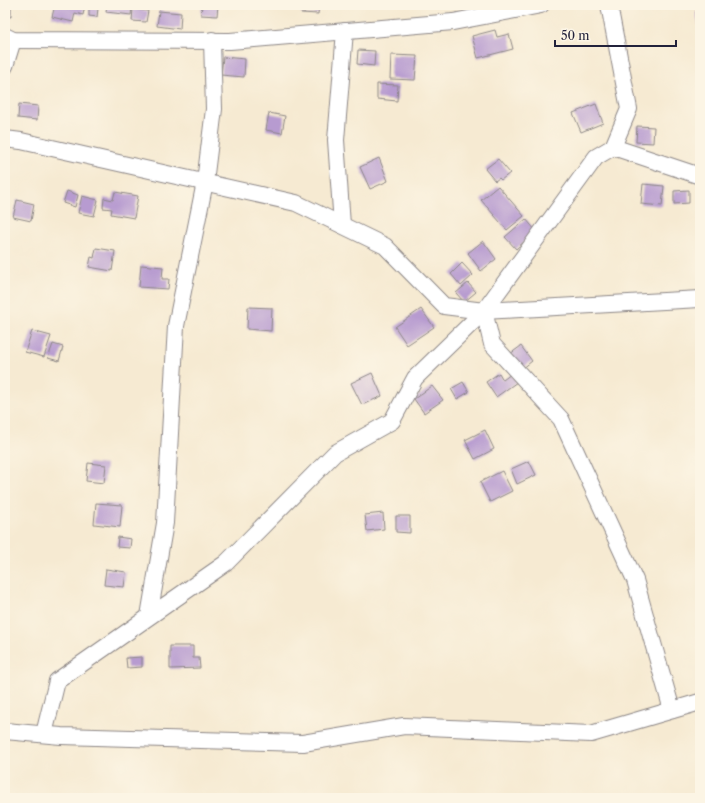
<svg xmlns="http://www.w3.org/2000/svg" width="705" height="803" font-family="'Libre Caslon Text',serif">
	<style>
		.building { fill: #b79bd0 }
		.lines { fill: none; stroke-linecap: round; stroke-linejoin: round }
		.minor-casing { stroke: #8c8686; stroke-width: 18 }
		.minor { stroke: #fff; stroke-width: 16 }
	</style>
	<rect width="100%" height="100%" fill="#fcf5e5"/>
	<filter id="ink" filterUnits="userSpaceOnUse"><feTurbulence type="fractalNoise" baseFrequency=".025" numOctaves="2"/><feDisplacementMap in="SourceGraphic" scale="8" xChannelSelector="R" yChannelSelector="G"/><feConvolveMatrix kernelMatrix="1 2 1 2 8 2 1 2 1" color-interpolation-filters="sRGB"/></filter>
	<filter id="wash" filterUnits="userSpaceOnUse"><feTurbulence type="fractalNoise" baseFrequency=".012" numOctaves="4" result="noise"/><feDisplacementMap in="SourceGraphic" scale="16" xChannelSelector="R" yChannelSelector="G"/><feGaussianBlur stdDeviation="0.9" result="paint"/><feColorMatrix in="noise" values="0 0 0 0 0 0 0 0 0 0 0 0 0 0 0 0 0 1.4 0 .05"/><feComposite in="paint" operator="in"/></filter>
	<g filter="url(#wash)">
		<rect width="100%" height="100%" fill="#f6ead2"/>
		<g id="blocks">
			<g class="building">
				<polygon points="5,5 11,5 11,17 5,16"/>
				<polygon points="55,5 85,5 83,15 75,13 73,22 52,17"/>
				<polygon points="107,5 140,5 140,7 132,6 131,15 106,12"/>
				<polygon points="202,5 218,5 217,16 201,15"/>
				<polygon points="293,5 319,5 318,14 301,13 301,8 293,8"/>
				<polygon points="89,7 98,8 97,17 89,16"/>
				<polygon points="133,9 148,11 146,22 132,21"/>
				<polygon points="159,11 181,13 180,29 157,26"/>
				<polygon points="700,11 700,26 699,26 696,12"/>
				<polygon points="495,30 497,37 509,34 513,49 478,58 472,36"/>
				<polygon points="358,50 375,51 374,66 357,64"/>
				<polygon points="391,55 417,56 415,80 390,79"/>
				<polygon points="223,57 245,59 244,77 221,75"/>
				<polygon points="377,84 398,85 397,101 377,99"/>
				<polygon points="19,104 38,106 37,120 18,118"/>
				<polygon points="596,104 603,123 581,132 573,113"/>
				<polygon points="269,113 285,116 282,133 266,130"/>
				<polygon points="637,126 654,127 653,143 636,142"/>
				<polygon points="379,158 388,181 370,189 360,167"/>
				<polygon points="498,159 510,173 501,180 499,178 495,181 485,169"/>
				<polygon points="643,184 664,186 662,206 641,204"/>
				<polygon points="498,186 524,216 507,230 481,200"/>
				<polygon points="689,190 689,203 674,204 674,191"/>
				<polygon points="67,191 78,195 75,207 63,203"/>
				<polygon points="115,192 138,196 134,218 111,214 112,209 103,208 104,198 113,200"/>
				<polygon points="82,196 98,200 94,216 78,213"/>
				<polygon points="17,200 34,204 31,221 13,217"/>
				<polygon points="526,219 536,231 516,249 505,237"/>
				<polygon points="483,241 496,259 481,271 468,253"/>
				<polygon points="96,248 115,251 112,271 89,267 91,257 94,258"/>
				<polygon points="462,263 473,275 461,286 451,274"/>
				<polygon points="141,265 163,267 162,279 169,279 168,289 139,287"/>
				<polygon points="468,283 476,292 464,302 456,293"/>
				<polygon points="248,307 272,308 271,331 247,329"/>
				<polygon points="421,309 434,327 407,345 395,327"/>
				<polygon points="32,331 51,336 44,357 25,352"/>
				<polygon points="53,344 63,347 59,361 48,358"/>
				<polygon points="521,346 532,361 522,369 510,354"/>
				<polygon points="372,373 382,396 362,405 351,383"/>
				<polygon points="499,373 503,380 511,374 517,382 496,397 486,382"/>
				<polygon points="463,382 469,392 457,399 451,389"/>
				<polygon points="432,386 443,400 424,413 414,399"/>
				<polygon points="485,430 494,449 475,459 465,440"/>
				<polygon points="529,461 536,475 517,484 511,469"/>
				<polygon points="88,463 106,465 104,483 86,481"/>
				<polygon points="502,471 512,491 490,502 480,482"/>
				<polygon points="96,503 122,505 120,527 94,524"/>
				<polygon points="383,513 384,529 367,531 365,515"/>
				<polygon points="396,516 410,516 410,533 396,532"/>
				<polygon points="118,537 131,539 130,548 117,547"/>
				<polygon points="106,569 126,572 124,587 104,585"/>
				<polygon points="170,646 193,646 193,658 199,658 200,668 170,669"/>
				<polygon points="142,657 142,667 127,668 126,658"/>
			</g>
		</g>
	</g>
	<g filter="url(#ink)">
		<use href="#blocks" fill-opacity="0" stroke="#8c8686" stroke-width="1"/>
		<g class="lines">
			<defs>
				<g id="minor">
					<polyline points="5,36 13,40 230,41 453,22 541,5"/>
					<polyline points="5,66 13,40"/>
					<polyline points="5,139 21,141 296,203 385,246 444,306 484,311 700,299"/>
					<polyline points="613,147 700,176"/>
					<polyline points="342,225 336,140 345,31"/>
					<polyline points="484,311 492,344 561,419 635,580 672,710"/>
					<polyline points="149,616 165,523 176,326 205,182 214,109 212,40"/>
					<polyline points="5,731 61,736 303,743 404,726 591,734 700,702"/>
					<polyline points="44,734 57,681 226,563 335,453 392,421 415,378 484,311 596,157 613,147 629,109 609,5"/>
				</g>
			</defs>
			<use href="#minor" class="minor-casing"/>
			<use href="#minor" class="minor"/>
		</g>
	</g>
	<rect width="705" height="803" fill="none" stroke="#fcf5e5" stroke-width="20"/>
	<path d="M555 40v6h121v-6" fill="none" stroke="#22223b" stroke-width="2"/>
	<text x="561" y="40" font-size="12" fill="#22223b" stroke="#fcf5e5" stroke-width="3" paint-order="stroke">50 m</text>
</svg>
